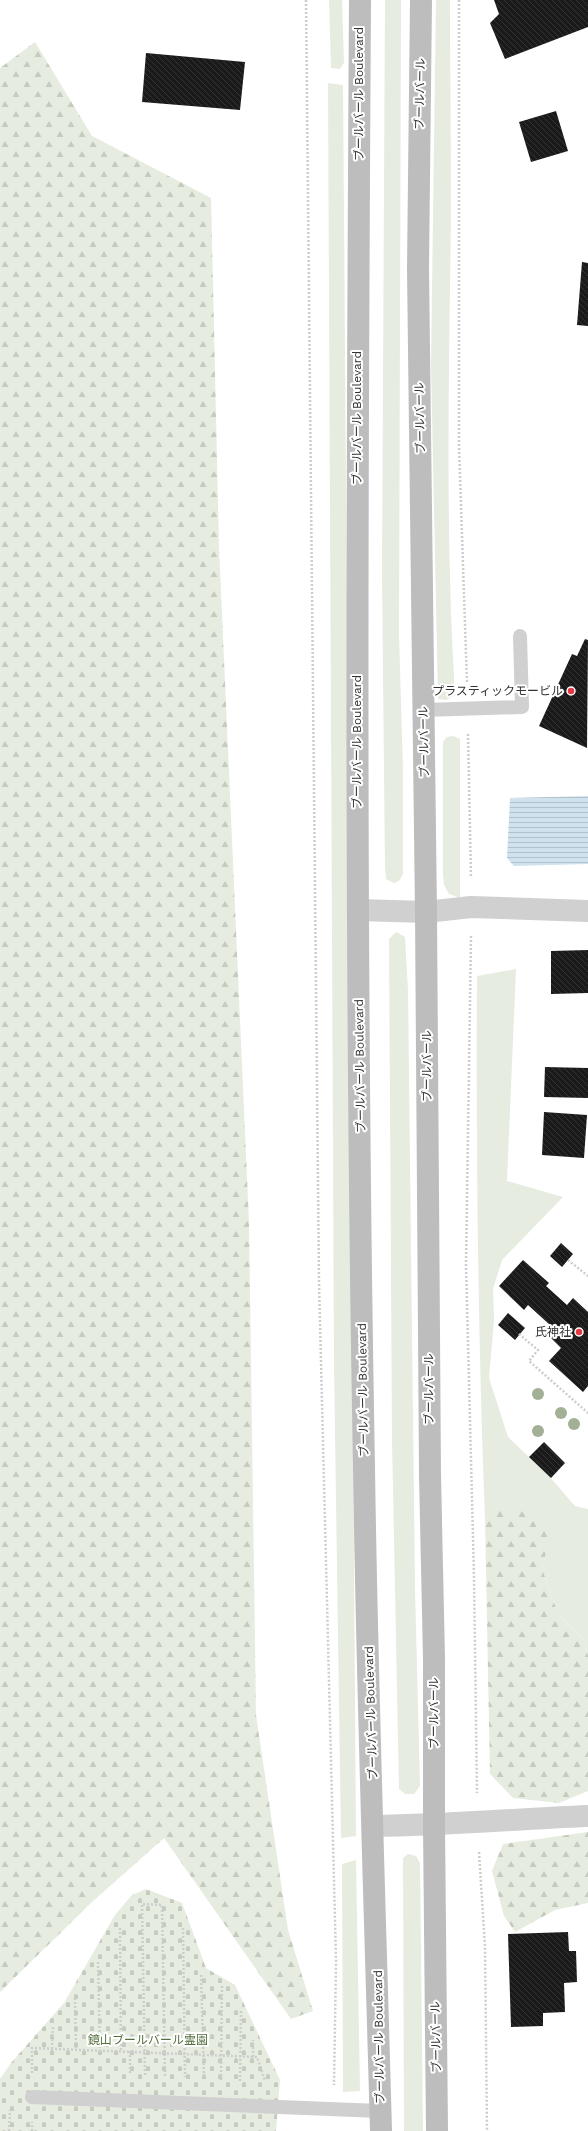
<svg xmlns="http://www.w3.org/2000/svg" width="588" height="2131" font-family="'Work Sans','Noto Sans JP',sans-serif">
	<style>
		.grass { fill: #e6ecdf }
		.forest { fill: url(#forest-firs) }
		.cemetery { fill: url(#cemetery-stones) }
		.water { fill: url(#water-rules) }
		.building { fill: url(#building-back-hatch) }
		.lines { fill: none; stroke-linecap: round; stroke-linejoin: round }
		.path { stroke: #cdcdcd; stroke-width: 2.5; stroke-dasharray: 2 2; stroke-linecap: butt }
		.lane { stroke: #d0d0d0; stroke-width: 14 }
		.street { stroke: #d0d0d0; stroke-width: 22 }
		.secondary { stroke: #bdbdbd; stroke-width: 22 }
		.tree { fill: #a2b095 }
		.poi-dot { fill: #e63946; stroke: #fff; stroke-width: 1.5 }
		.labels { text-anchor: middle; dominant-baseline: central; stroke-width: 4; stroke-linejoin: round; paint-order: stroke }
		.street-label { font-size: 12px; fill: #333; stroke: #fff }
		.poi-label { font-size: 12px; fill: #333; stroke: #fff; text-anchor: end }
		.park-label { font-size: 12px; fill: #56703f; stroke: #fff }
	</style>
	<defs>
		<pattern id="forest-firs" width="22" height="20" patternUnits="userSpaceOnUse"><rect width="22" height="20" fill="#e6ecdf"/><path d="M5 1l3.5 6h-7zM16 11l3.5 6h-7z" fill="#c6cbc0"/></pattern>
		<pattern id="cemetery-stones" width="16" height="16" patternUnits="userSpaceOnUse"><rect width="16" height="16" fill="#e6ecdf"/><path d="M2 7V4a2 2 0 0 1 4 0v3zM10 15v-3a2 2 0 0 1 4 0v3z" fill="#c6cbc0"/></pattern>
		<pattern id="water-rules" width="6" height="5" patternUnits="userSpaceOnUse"><rect width="6" height="5" fill="#cfe2ee"/><path d="M0 2.5h6" fill="none" stroke="#b2c2cd"/></pattern>
		<pattern id="building-back-hatch" width="6" height="6" patternUnits="userSpaceOnUse"><rect width="6" height="6" fill="#1a1a1a"/><path d="M-1 5l2 2M0 0l6 6M5-1l2 2" fill="none" stroke="#333"/></pattern>
	</defs>
	<rect width="100%" height="100%" fill="#fff"/>
	<g class="grass">
		<polygon points="329,0 342,0 344,63 340,69 331,68"/>
		<polygon points="385,0 401,0 399,635 403,772 403,874 399,881 394,883 386,879 385,867 382,573"/>
		<path d="M436,0H450C450,71 451,142 451,213C449,374 445,534 455,695L446,700L438,699L431,365Z"/>
		<polygon points="328,83 343,85 356,1836 341,1838 334,1363"/>
		<polygon points="453,736 460,739 460,898 449,894 444,885 443,874 443,742 447,737"/>
		<polygon points="396,932 405,937 408,990 415,1590 420,1786 414,1794 405,1794 399,1789 392,1438 389,939"/>
		<path d="M516,969L507,1181L563,1197L502,1260L493,1289L494,1320L489,1378L508,1437L548,1475L575,1506L588,1509V1656L585,1641L558,1614L543,1571L547,1536L497,1509L485,1519C478,1337 476,1158 477,976Z"/>
		<polygon points="408,1854 416,1856 420,1863 423,2131 404,2131 403,1858"/>
		<polygon points="356,1860 360,2091 343,2092 342,1864"/>
	</g>
	<g class="forest">
		<polygon points="35,42 92,136 211,198 219,547 249,1223 256,1715 288,1930 313,2011 291,2019 164,1838 92,1902 0,1992 0,68"/>
		<polygon points="511,1507 542,1517 548,1536 543,1571 558,1614 585,1641 588,1656 588,1791 559,1803 513,1798 490,1774 485,1519 497,1509"/>
		<polygon points="588,1832 588,1903 555,1910 515,1932 504,1916 492,1871 503,1844"/>
	</g>
	<polygon class="cemetery" points="146,1889 182,1903 206,1968 235,1985 280,2080 276,2131 0,2131 0,2079 11,2063 64,2003 115,1915 132,1895"/>
	<polygon class="water" points="588,796 588,864 514,866 507,858 510,798"/>
	<g class="building">
		<polygon points="494,0 588,0 588,27 505,59 490,23 499,14"/>
		<polygon points="146,53 245,62 240,110 142,102"/>
		<polygon points="556,111 568,151 531,162 519,122"/>
		<polygon points="582,262 588,263 588,326 577,325"/>
		<polygon points="585,639 588,640 587,748 539,726 572,654 577,656"/>
		<polygon points="588,950 588,993 551,994 551,951"/>
		<polygon points="545,1067 588,1068 588,1098 544,1097"/>
		<polygon points="544,1112 587,1115 584,1158 542,1155"/>
		<polygon points="561,1243 573,1254 562,1267 550,1256"/>
		<polygon points="523,1260 549,1283 546,1286 567,1305 573,1298 588,1312 588,1386 583,1392 549,1361 561,1348 544,1331 550,1325 528,1305 524,1310 499,1286"/>
		<polygon points="508,1313 525,1328 515,1340 498,1325"/>
		<polygon points="544,1442 565,1463 551,1478 529,1457"/>
		<polygon points="568,1932 569,1951 576,1951 577,1982 564,1983 565,2012 543,2013 543,2026 511,2027 508,1934"/>
	</g>
	<g class="lines">
		<g class="path">
			<polyline points="306,0 319,1282 336,1961 334,2085"/>
			<polyline points="459,0 459,446 467,683"/>
			<polyline points="468,734 471,877"/>
			<polyline points="471,936 466,1265 474,1576 477,1793"/>
			<polyline points="568,1260 588,1276"/>
			<polyline points="519,1334 538,1350 529,1361 588,1413"/>
			<polyline points="479,1852 485,1946 487,2131"/>
			<polyline points="120,1928 121,2051"/>
			<polyline points="183,1928 185,2077"/>
			<polyline points="98,1962 100,2051"/>
			<polyline points="201,1975 204,2078"/>
			<polyline points="75,1998 76,2050"/>
			<polyline points="52,2049 53,2025"/>
			<polyline points="130,2051 130,2075"/>
			<polyline points="253,2057 253,2040"/>
			<polyline points="32,2073 32,2048 257,2057 265,2081"/>
			<polyline points="145,2075 142,1904 162,1905 165,2077"/>
			<polyline points="221,2080 222,1986"/>
			<polyline points="240,2081 241,2011"/>
			<polyline points="9,2131 10,2110"/>
			<polyline points="32,2131 32,2122"/>
		</g>
		<g class="lane">
			<polyline points="424,710 522,707 520,636"/>
			<polyline points="32,2097 380,2111"/>
		</g>
		<g class="street">
			<polyline points="358,910 426,912 471,907 588,911"/>
			<path d="M374,1826C445,1825 516,1819 588,1816"/>
		</g>
		<g class="secondary">
			<path d="M360,0C357,489 355,978 364,1467C367,1688 375,1910 381,2131"/>
			<polyline points="421,0 418,269 426,912 430,1474 434,1659 434,1826 437,2131"/>
		</g>
	</g>
	<g class="tree">
		<circle cx="538" cy="1394" r="6"/>
		<circle cx="561" cy="1413" r="6"/>
		<circle cx="574" cy="1424" r="6"/>
		<circle cx="538" cy="1431" r="6"/>
	</g>
	<g class="poi-dot">
		<circle cx="571" cy="691" r="4"/>
		<circle cx="579" cy="1332" r="4"/>
	</g>
	<g class="labels">
		<g class="street-label">
			<text transform="translate(359 94) rotate(-90)">ブールバール Boulevard</text>
			<text transform="translate(420 94) rotate(-89)">ブールバール</text>
			<text transform="translate(357 418) rotate(-90)">ブールバール Boulevard</text>
			<text transform="translate(420 418) rotate(-91)">ブールバール</text>
			<text transform="translate(357 742) rotate(-90)">ブールバール Boulevard</text>
			<text transform="translate(424 742) rotate(-91)">ブールバール</text>
			<text transform="translate(360 1066) rotate(-91)">ブールバール Boulevard</text>
			<text transform="translate(427 1066) rotate(-90)">ブールバール</text>
			<text transform="translate(429 1389) rotate(-90)">ブールバール</text>
			<text transform="translate(363 1390) rotate(-91)">ブールバール Boulevard</text>
			<text transform="translate(371 1713) rotate(-92)">ブールバール Boulevard</text>
			<text transform="translate(434 1713) rotate(-90)">ブールバール</text>
			<text transform="translate(379 2037) rotate(-91)">ブールバール Boulevard</text>
			<text transform="translate(436 2037) rotate(-91)">ブールバール</text>
		</g>
		<g class="poi-label">
			<text x="563" y="691">プラスティックモービル</text>
			<text x="571" y="1332">氏神社</text>
		</g>
		<g class="park-label">
			<text x="148" y="2040">鏡山ブールバール霊園</text>
		</g>
	</g>
</svg>
